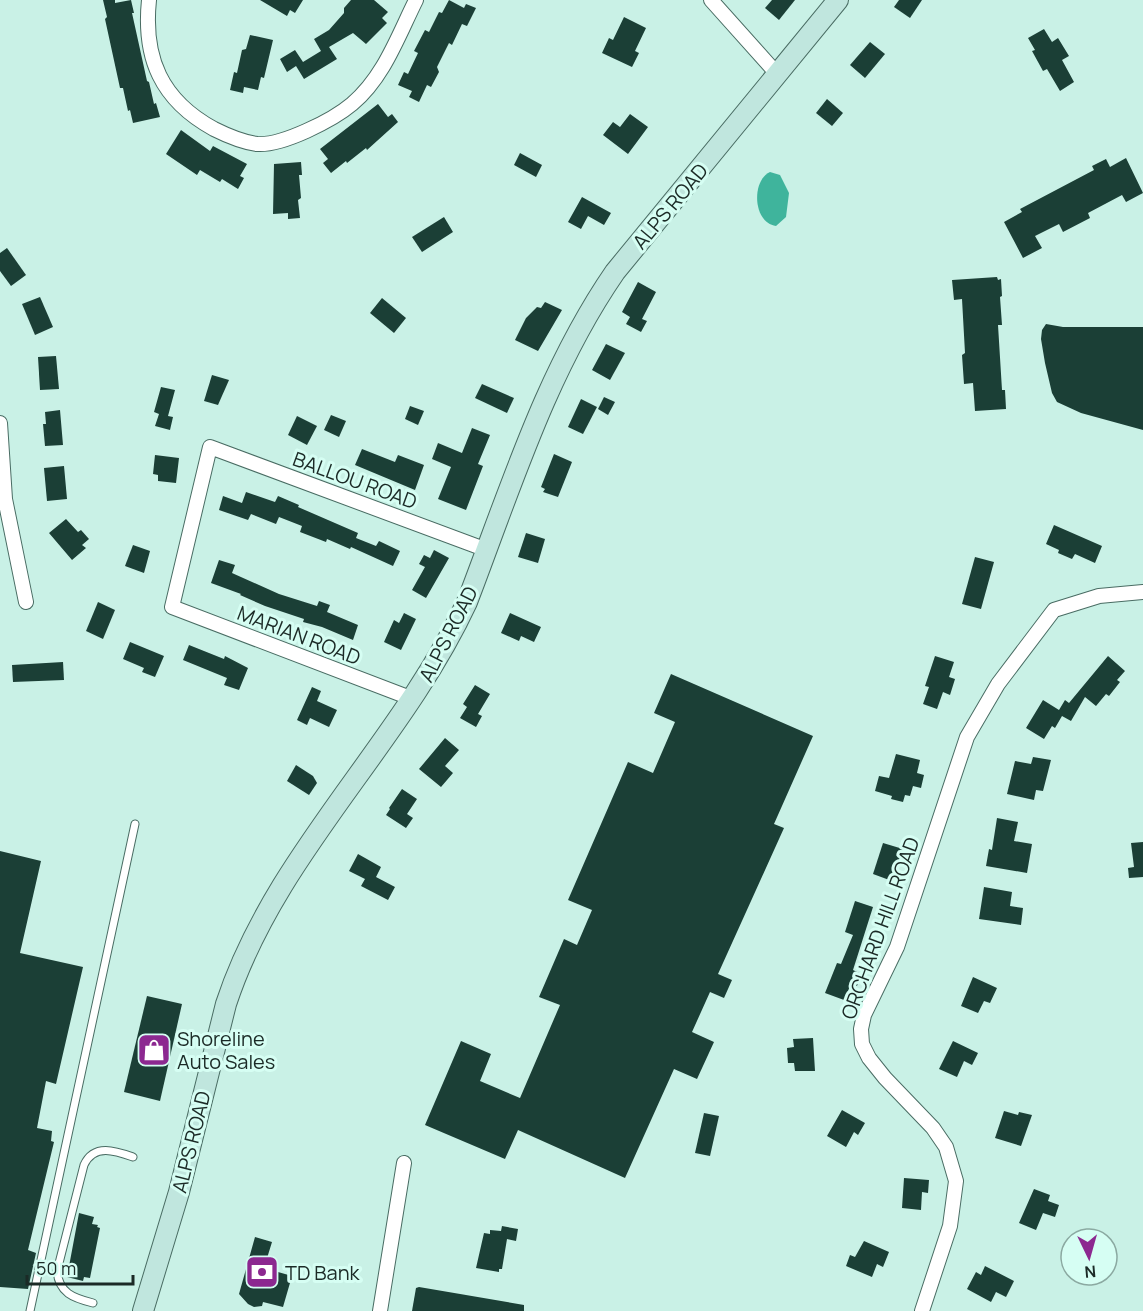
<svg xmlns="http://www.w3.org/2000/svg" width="1143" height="1311" font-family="Manrope,sans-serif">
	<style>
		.water { fill: #3fb49c }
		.building { fill: #1b3f36 }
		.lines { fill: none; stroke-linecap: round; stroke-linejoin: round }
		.lane-casing { stroke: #496c63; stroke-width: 9 }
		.street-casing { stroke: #496c63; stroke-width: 16 }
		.secondary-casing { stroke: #496c63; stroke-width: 22 }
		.lane { stroke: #fff; stroke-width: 7 }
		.street { stroke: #fff; stroke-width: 14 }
		.secondary { stroke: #c0e6de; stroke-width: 20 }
		.labels { text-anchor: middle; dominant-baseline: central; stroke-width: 6; stroke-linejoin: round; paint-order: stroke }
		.street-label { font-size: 20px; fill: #1b2a26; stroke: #d6fef3 }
		.poi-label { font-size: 20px; fill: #1b2a26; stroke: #d6fef3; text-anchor: start }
	</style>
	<rect width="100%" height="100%" fill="#c9f1e6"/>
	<path class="water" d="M770,172L780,175L789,193L786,217L776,226C753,223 751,181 770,172Z"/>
	<g class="building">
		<polygon points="103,0 115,0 115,3 131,0 134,13 132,13 147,81 149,82 154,104 156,103 160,117 133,123 130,110 128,111 123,88 120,88 105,19 107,17"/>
		<polygon points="260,0 303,0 295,13 290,10 287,16"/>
		<polygon points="351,0 374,0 388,12 382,18 387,23 366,44 353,33 329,47 337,59 304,79 296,66 287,72 280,59 295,50 303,62 321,51 314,39 329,30 344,13 344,8"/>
		<polygon points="449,0 464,8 466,4 476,8 467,26 462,24 452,45 449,43 437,67 439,72 431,87 427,85 419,102 409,97 412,91 398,85 404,72 408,74 418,53 414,51 425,30 429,32 439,12 442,13"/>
		<polygon points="772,0 795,0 779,20 765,8"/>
		<polygon points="899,0 922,0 910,18 894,7"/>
		<polygon points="624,17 646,28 635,51 639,53 632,67 602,53 609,38 613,40"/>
		<polygon points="1044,29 1052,42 1058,38 1069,56 1062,60 1074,82 1060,91 1047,69 1043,71 1032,51 1035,50 1028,38"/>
		<polygon points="250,35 273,40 264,78 261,77 258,90 244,87 243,93 230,90 234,72 237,73 242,50 246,49"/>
		<polygon points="870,42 885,54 865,78 850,65"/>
		<polygon points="827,99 843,113 832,126 816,113"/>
		<polygon points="378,104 388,117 392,114 398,122 367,150 366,148 347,163 346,161 331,173 323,163 328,159 320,149"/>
		<polygon points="630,114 648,127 628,154 603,135 613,122 620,127"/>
		<polygon points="181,130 210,151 213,146 247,164 240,176 244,178 238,189 222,179 220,182 200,170 197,175 166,154"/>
		<polygon points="520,153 542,165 536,177 514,165"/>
		<polygon points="1126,158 1143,193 1126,202 1122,195 1088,213 1090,218 1063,232 1059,224 1035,236 1042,248 1023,258 1004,222 1022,212 1020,209 1094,170 1092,166 1106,159 1110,167"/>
		<polygon points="301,162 302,175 299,175 301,198 298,200 300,218 288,219 288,213 273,214 274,164"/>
		<polygon points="582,197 611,213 604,225 588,216 581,229 568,222"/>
		<polygon points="444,217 453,232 422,252 412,237"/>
		<polygon points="7,248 26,275 11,286 0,271 0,253"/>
		<polygon points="997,277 998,280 1001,279 1002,296 1000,297 1002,325 998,325 1002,390 1005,390 1006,409 975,411 973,383 964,384 962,355 965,353 962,299 954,300 952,280"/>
		<polygon points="638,282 656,292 642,319 647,321 641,332 626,324 630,317 622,312"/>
		<polygon points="40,297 53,327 35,335 22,304"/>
		<polygon points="382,298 406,318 394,333 370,313"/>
		<polygon points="545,302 562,310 538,351 515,340 526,318 537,307 541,308"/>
		<polygon points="1046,324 1063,327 1143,327 1143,430 1081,413 1057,402 1052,393 1045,363 1041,339 1042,330"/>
		<polygon points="606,344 625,353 610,380 592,370"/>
		<polygon points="56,356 59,389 40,390 38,357"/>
		<polygon points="212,375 229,380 218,405 204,401"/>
		<polygon points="482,384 514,398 507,413 475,398"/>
		<polygon points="161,387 175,390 168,416 173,417 170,430 155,426 159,414 154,412"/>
		<polygon points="604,397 615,402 608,415 598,409"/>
		<polygon points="581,399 597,407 583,434 568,427"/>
		<polygon points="410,406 424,411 418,425 405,419"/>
		<polygon points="60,410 63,445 45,446 43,424 46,424 45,412"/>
		<polygon points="331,415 346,421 339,437 324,430"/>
		<polygon points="297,416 317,426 307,445 288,435"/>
		<polygon points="472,428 490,435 478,464 483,466 466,510 438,499 451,467 432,459 438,443 462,453"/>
		<polygon points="362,449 395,462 398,455 424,465 415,490 355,465"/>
		<polygon points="554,454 572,462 558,497 543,492 545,489 541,487"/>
		<polygon points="155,455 179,458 176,483 158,481 158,475 153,474"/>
		<polygon points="64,466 67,499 47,501 44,468"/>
		<polygon points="246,492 275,502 278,496 299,505 298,507 358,533 356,538 376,546 379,541 400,551 393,566 351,547 350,549 327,539 326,542 300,532 302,526 279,517 276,524 251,514 248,520 219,510 223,496 242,503"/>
		<polygon points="66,519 78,532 81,530 89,539 82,545 86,548 72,560 49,533"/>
		<polygon points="1054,525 1102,546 1095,563 1075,554 1072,559 1058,553 1059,550 1046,544"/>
		<polygon points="526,533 545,539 538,563 518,557"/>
		<polygon points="133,545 150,551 144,573 125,566"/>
		<polygon points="434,550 449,558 426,598 412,590 425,567 419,564 424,555 430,558"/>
		<polygon points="975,557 994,562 981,609 962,604"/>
		<polygon points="219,560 235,565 232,573 279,594 317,606 319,601 330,605 327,612 358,625 353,640 322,627 303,622 304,619 265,606 240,595 241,594 211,583"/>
		<polygon points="98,602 115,610 103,639 86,631"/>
		<polygon points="404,613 416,619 401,650 384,642 394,620 399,623"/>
		<polygon points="510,613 541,627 534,642 521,636 519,641 501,633"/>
		<polygon points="130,642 164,656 155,677 142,672 144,668 123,659"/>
		<polygon points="189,645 224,659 225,656 248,668 239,690 224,685 227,678 183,660"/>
		<polygon points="935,656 954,662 949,677 955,679 950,695 943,692 937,709 923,704 929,687 925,686"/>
		<polygon points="1108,656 1125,671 1117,680 1120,682 1109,696 1106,694 1096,706 1085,697 1071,721 1062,716 1055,728 1052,726 1044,739 1026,728 1043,700 1059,710 1065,700 1069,703"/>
		<polygon points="63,662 64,680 13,682 12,665"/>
		<polygon points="671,674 813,736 774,824 784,828 718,974 732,980 724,998 710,992 692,1032 714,1042 697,1079 674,1069 625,1178 518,1130 505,1159 425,1125 461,1041 491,1054 480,1081 520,1098 560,1005 539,997 564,939 577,945 592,910 568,900 628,762 653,773 675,722 654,713"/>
		<polygon points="475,685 490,694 478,714 482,716 476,727 460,718 467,707 463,704"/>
		<polygon points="312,687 321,691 317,701 337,710 329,727 310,718 307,725 297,720"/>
		<polygon points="445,738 459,750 445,766 453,773 441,787 419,769"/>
		<polygon points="896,754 920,760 917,773 924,775 921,788 913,786 910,796 905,795 903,802 891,799 892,796 875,791 879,776 889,778"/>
		<polygon points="1033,757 1051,760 1043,791 1036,790 1034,800 1007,794 1015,761 1031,764"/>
		<polygon points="296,765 313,776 317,783 309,795 287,781"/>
		<polygon points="402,789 417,799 407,814 413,818 406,828 386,815 390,809 389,808"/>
		<polygon points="997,818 1018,822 1014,841 1032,844 1027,873 986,866 989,849 992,850"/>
		<polygon points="1143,842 1143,877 1129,878 1128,868 1134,867 1131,843"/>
		<polygon points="883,843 903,849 892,881 873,874"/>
		<polygon points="0,851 41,861 20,953 83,967 56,1084 46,1081 37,1128 52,1131 51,1141 54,1142 28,1250 36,1253 28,1289 0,1287"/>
		<polygon points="358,854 381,867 376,877 395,887 388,900 361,886 365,879 349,871"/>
		<polygon points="984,887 1012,892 1010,906 1023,908 1021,925 979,919"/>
		<polygon points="855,901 873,907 853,970 861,974 857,986 851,984 844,1000 825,993 837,963 841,964 853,935 845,932"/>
		<polygon points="973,977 997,988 990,1003 984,1001 978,1013 961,1006"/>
		<polygon points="147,996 182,1004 160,1101 124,1092"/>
		<polygon points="813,1038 815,1071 795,1071 794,1063 788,1063 787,1048 794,1047 793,1039"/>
		<polygon points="953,1041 978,1053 972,1065 964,1061 957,1077 939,1069"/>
		<polygon points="842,1110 865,1123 858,1135 854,1132 846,1147 827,1136"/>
		<polygon points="1004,1111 1018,1115 1019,1112 1032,1115 1021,1146 995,1138"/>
		<polygon points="704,1113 719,1116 710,1156 695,1153"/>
		<polygon points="904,1178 929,1180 928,1193 922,1192 921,1210 902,1208"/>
		<polygon points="1034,1189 1050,1195 1048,1201 1059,1205 1055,1217 1043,1213 1036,1230 1019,1223"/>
		<polygon points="79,1213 94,1217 92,1224 98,1225 97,1227 100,1228 90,1278 84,1277 83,1281 67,1277"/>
		<polygon points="502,1226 518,1229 516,1241 507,1239 502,1269 499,1269 499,1272 476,1268 484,1233 490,1234 490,1230 501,1231"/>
		<polygon points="255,1237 272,1242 264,1268 292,1276 283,1307 263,1302 262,1306 254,1307 248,1304 239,1294"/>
		<polygon points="864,1241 889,1252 883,1267 877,1264 872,1277 846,1266 850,1255 855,1257"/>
		<polygon points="985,1266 1014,1281 1006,1297 996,1292 991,1302 967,1289 976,1272 981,1275"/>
		<polygon points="419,1287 524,1305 524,1311 412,1311 416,1288"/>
	</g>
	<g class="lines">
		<defs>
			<g id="lane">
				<path d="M93,1303C73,1298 59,1293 57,1271L84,1165C94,1143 116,1151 133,1157"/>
				<polyline points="30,1311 135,824"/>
			</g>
			<g id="street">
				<path d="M149,0C143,58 161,100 214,129C226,135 242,142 257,144C282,146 333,120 352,104C384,77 398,36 416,0"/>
				<polyline points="711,0 778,75"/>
				<polyline points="0,423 5,499 26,602"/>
				<polyline points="413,699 172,607 210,447 487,550"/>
				<polyline points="380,1311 404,1163"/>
				<polyline points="922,1311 950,1226 956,1181 946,1147 933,1128 885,1078 869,1058 862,1044 861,1029 864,1015 897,947 967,737 998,684 1054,610 1099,596 1143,592"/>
			</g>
			<path id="secondary" d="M143,1311L179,1192L226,1004C275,854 401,744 467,602C510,490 546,372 615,272L838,0"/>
		</defs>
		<use href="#lane" class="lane-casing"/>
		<use href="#street" class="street-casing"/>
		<use href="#secondary" class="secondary-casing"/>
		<use href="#lane" class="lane"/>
		<use href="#street" class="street"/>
		<use href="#secondary" class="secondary"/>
	</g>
	<defs>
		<symbol id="shop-square" viewBox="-11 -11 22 22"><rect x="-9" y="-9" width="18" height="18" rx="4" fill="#8c2890" stroke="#d6fef3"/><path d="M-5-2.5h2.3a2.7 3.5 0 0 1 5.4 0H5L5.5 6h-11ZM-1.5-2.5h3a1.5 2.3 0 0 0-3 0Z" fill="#fff"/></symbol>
		<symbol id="bank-square" viewBox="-11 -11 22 22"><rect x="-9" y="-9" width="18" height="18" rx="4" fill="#8c2890" stroke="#d6fef3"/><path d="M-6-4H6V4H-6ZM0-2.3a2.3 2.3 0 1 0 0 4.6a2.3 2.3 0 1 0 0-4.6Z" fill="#fff"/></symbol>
	</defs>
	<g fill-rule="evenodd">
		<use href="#shop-square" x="135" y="1031" width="38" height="38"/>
		<use href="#bank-square" x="243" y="1253" width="38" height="38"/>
	</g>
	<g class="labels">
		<g class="street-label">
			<text transform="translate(670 206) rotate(-50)">ALPS ROAD</text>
			<text transform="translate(355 480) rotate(20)">BALLOU ROAD</text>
			<text transform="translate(448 634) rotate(-63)">ALPS ROAD</text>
			<text transform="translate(299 635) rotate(21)">MARIAN ROAD</text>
			<text transform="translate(880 928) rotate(-70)">ORCHARD HILL ROAD</text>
			<text transform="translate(191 1142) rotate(-76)">ALPS ROAD</text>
		</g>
		<g class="poi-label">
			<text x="177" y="1038">Shoreline<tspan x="177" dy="23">Auto Sales</tspan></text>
			<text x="285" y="1272">TD Bank</text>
		</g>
	</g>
	<g transform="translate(1089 1257) rotate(175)"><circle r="28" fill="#d6fef3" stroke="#8ba9a1" stroke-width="1.5"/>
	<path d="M0-4.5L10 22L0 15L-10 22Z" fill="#8c2890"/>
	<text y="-9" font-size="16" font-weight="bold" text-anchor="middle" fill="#1b2a26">N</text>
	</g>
	<path d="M27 1275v9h106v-9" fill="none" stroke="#1b2a26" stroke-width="3"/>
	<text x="36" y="1275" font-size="18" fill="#1b2a26" stroke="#d6fef3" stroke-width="4.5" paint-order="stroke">50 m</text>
</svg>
